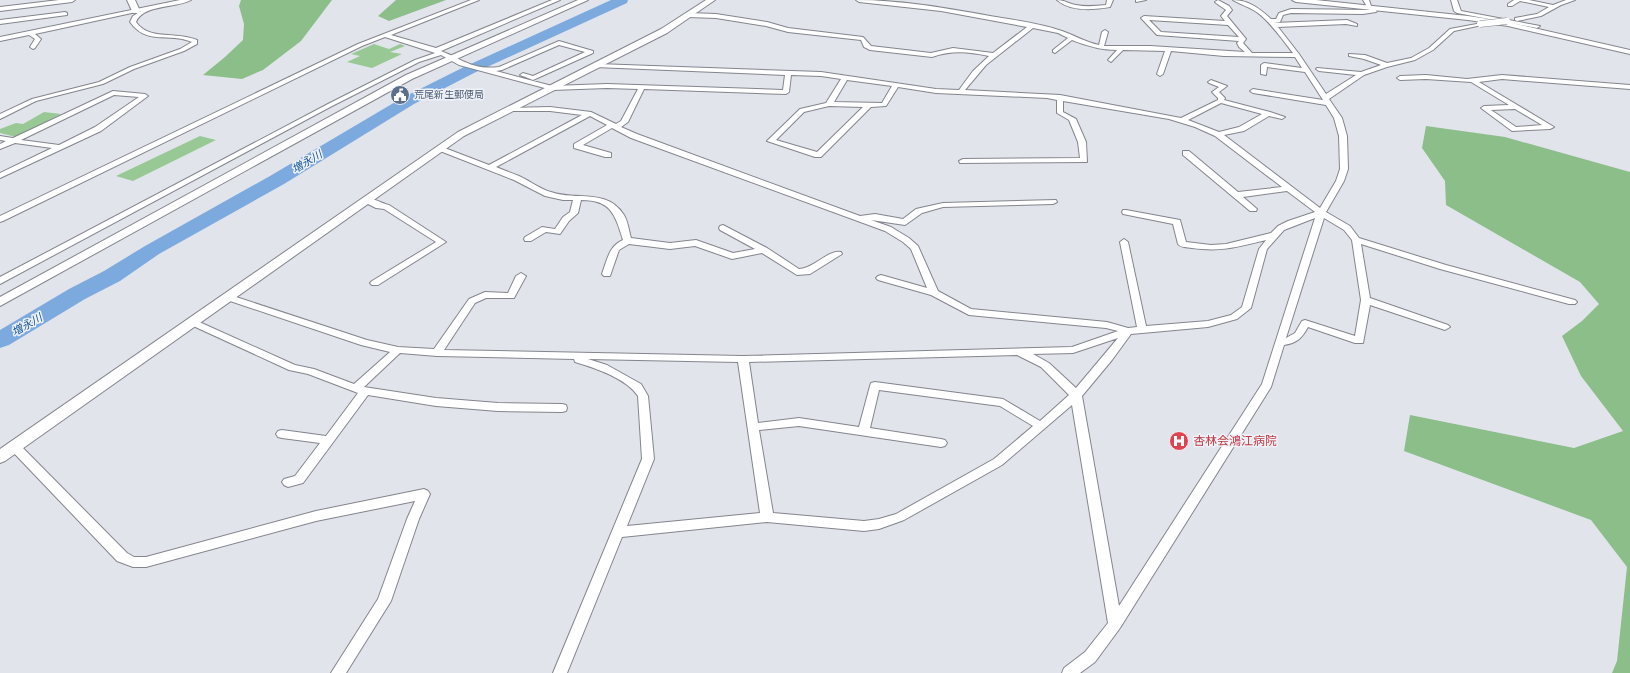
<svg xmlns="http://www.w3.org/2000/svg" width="1630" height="673" font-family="'Alegreya Sans','Noto Sans JP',sans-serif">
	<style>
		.green { fill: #98c995 }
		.forest { fill: #8bbe88 }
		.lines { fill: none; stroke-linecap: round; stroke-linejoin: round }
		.river { fill: #7caadf; fill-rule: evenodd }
		.minor-casing { stroke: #83858c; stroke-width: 2 }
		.tertiary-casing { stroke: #83858c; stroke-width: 2 }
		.minor { fill: #fff; fill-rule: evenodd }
		.tertiary { fill: #fff; fill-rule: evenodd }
		.minor-bridge-casing { stroke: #83858c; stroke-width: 7; stroke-linecap: butt }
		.minor-bridge { stroke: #fff; stroke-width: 6 }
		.labels { text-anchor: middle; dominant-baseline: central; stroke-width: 3; stroke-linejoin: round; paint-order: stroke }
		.far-service-label { font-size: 10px; fill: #4e5e75; stroke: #eff2f9; text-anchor: start }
		.far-water-label { font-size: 11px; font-style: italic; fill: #155595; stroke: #eff2f9 }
		.health-label { font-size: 12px; fill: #be3a42; stroke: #eff2f9; text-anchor: start }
	</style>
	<rect width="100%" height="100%" fill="#e2e4ec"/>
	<g class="green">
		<polygon points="374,44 389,49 400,44 405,46 390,52 402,54 372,68 347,62 360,56 351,54"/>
		<polygon points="44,112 61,114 16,137 0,133 0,129 16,123 23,124"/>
		<polygon points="200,136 216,140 133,181 116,176"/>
	</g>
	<g class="forest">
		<polygon points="241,0 332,0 301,41 263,70 242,79 203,75 225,57 243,40 244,24 239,6"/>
		<polygon points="396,0 446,0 389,21 378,16"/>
		<polygon points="1426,126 1505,137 1630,172 1630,673 1612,673 1617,661 1627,567 1591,520 1404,451 1410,415 1574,448 1623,431 1581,376 1562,336 1582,321 1599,304 1580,282 1446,205 1445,181 1422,148"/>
	</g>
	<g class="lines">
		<polygon class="river" points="611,0 628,0 627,3 474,73 414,104 284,184 159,254 120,281 85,299 9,345 0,348 0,330 69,289 104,271 145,246 270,176 402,98 464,67"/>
		<defs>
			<g id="minor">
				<polygon points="59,0 75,0 72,2 0,11 0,7"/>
				<path d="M180,0H191C178,8 143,4 136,22C149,41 176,31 197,40V44L184,51L134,69L103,84L36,101L0,119V114L32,99L99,82L130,67L180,49L192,42C169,32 147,46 130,22L133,16L141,11L35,34L41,39L35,48L33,49L30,47L35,39L29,35L0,41V37Z"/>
				<path d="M471,0H479L391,35L436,48L552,0H560L441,51C464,60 472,70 499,67L559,41L593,51V53L533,80L520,75L523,73L533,76L585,52L559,45L502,70L496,71L552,86L607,84L783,90L785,75L595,67L594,66L597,64L821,72L936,89L959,90L973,71L989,56C968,52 953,50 932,57L870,50L864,47L861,40L788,32L766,26L716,18L688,17L685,15L688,13L716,14L767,22L788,28L863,37L871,46L931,53L953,48L993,53L1027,27L941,11L859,2L856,0C901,0 946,8 990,16C1013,20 1039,23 1062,31C1074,35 1085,42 1099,45L1102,32L1105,30L1108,32L1104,46H1150L1245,52L1239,47L1237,43L1239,41L1157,35L1141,18L1144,16L1225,21L1221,16L1226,10L1216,3L1215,2L1218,0L1229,6L1232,10L1227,16L1246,39L1243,43L1252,53H1293C1282,39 1272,24 1258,13C1250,7 1241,5 1233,0C1249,0 1260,9 1271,19H1276L1279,13L1291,9L1369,10L1363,0H1369L1371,6L1377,11L1376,12L1363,14L1291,13L1283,15L1280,22L1274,23L1347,20L1357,24V26L1346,24L1278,27L1299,54L1326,94L1356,75L1319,71L1316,69L1317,68L1361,72L1381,65L1364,59L1349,56V54L1365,55L1387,63L1411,58L1429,48L1450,29L1482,23V25L1454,31L1433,50L1415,60L1387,67L1364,75L1329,99L1342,118L1347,136L1348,169L1344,181L1326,212L1350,226L1359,238L1446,265L1575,300L1577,302L1575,304H1569L1440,269L1361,244L1370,298L1448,325L1450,327L1445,330L1370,305L1363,343H1355L1308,327C1302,338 1297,343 1284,345L1271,387L1120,628L1095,662L1080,673H1062L1064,668L1085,652L1108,623L1072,405L1002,465L904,520L879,529L864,531L767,522L622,537L567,673H553L642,459L638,396C626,378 595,368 575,362L574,359L437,356L400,353L364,387L436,398L498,403L562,404L566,405L567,408L566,411L562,412L498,411L436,406L368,395L303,483L288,487L284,485L282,482L284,479L295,476L320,443L282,438L278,437L276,434L278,431L282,430L326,436L358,393L308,374L289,370L191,325L189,323L191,321H197L295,365L314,369L354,384L390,352L361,345L227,300L225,298L230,295L233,296L367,340L398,347L434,349L469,299L485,292L508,293L516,276L521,273L526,276L514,298H486L475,303L444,350L743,356L1072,347L1118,331L1106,328L969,315L931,295L878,280L876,278L878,276L881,275L927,288L911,249L903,242L885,231L631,138L612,128L583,145L611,153V157H605L574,148V144L607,125L590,116L496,167C503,170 511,173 519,176C530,181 540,189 551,192C577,201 607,188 624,215C628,222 629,231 631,238L670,243L696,240L733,253L755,249L720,230L719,228L720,226L723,225L767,248L799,269C813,269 829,249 841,252L842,254L810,274L797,275L762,253L732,259L695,246L670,249L629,244L619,250L610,276H604L602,274C607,260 609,246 623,240C615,214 611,200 581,200L578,213L569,221L560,234L546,232L531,241H525L524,239L525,237L542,227L555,229L563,217L570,212L573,200H563L545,196L514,180L435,149L439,147H442L489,165L582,115L550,111H510L508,110V108L550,107L591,112L616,124L621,121L638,89L607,88L552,90L459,65L441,55L419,62L332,106L0,284V277L328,104L415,60L435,53L385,37L362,46L3,221L0,222V216L358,44ZM1149,20L1228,25L1239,37L1161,32ZM1033,28L1058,33L1068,38L1053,50V52L1055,53L1072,40C1087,46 1101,50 1117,50L1108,60L1111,62L1123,50L1165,51L1157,74L1160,76L1163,74L1171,51L1224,56L1295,57L1302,68L1264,63L1261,65V74L1266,75L1267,67L1305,72L1323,100L1253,89L1250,91L1253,93L1326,105L1334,118L1339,136L1340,169L1336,181L1320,208L1224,135L1244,131L1269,116L1282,119L1285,117L1270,112L1224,100L1225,98L1219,92L1227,86L1211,80L1208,82L1209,83L1219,87L1212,92L1218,98V100L1181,118L1060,95L965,90L986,65ZM791,75L821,76L841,79L826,103L800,109L767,141L815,157H821L871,107L886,106L898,87L936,93L1047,98L1057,100V113L1069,120L1078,142L1080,158L963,159L959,161L960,163L1087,162L1086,142L1076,119L1063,112V101L1169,119L1195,127L1215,136L1282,187L1238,192L1189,151H1183V155L1250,211H1256L1257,209L1243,197L1287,191L1315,212L1288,221L1278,226L1271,233L1226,244L1211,245L1186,242L1180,220L1126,210H1123L1122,212L1123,214L1173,224L1178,244C1181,248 1187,247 1192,248C1222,252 1237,247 1266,240L1259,249L1242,307L1231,315L1208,321L1146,326L1128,242L1124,239L1120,242L1137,327L1128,328L1107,322L971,309L938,291L918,246L909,238L891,227L871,220L905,225L922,213L943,207L1053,204L1057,202L1056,200L943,203L916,209L903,219L875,214L860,216L637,134L621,127L628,122L644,89L786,94L789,92ZM847,80L892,86L882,103L834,102ZM1221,103L1262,114L1239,127L1219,132L1188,120ZM829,106L863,107L817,152L776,140L804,112ZM1315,218L1262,384L1119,606L1082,396L1112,360L1131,334L1208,327L1237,319L1251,308L1267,249L1284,230ZM1324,218L1344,230L1352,240L1361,300L1355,336L1305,320L1302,321L1295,333L1286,338ZM1118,338L1076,388L1049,363L1033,354L1073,353ZM1017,355L1041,367L1069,395L1040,421L1003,399L875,382L871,383L870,386L859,427L799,418L758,423L749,362ZM588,359L738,362L760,513L627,526L654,459L648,396L641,384L607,365ZM879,390L1000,406L1033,426L994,459L896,514L879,519L864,521L773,513L759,430L799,426L941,447L945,446L947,443L945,440L941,439L870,428Z"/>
				<path d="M1057,0C1065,0 1069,4 1076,5C1086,7 1096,6 1106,5L1107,0H1113L1110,7C1093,10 1071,12 1057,0Z"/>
				<polygon points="1136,0 1146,0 1136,2"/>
				<polygon points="1451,0 1457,0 1461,11 1540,26 1537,28 1457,13 1454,11"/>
				<polygon points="1514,0 1529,0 1553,5 1566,0 1575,0 1561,5 1541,16 1517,21 1515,20 1515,18 1537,14 1549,7 1520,1 1512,6 1508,6 1508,4"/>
				<polygon points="65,12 67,13 67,15 0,24 0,20"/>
				<path d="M1426,75L1467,79L1502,75L1630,85V89L1502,79L1479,82L1554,127L1550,129L1512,131L1481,108L1484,106L1509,105L1471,82L1426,79L1400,80L1397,78L1400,76ZM1515,109L1542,125L1516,127L1491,110Z"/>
				<path d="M113,91L145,94L148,96L101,131L0,178V173L52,148L15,143L0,149V144L6,141L0,140V136L13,138ZM114,95L139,97L95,127L59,145L21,140Z"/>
				<path d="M364,198C372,197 381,203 389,205L446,242L378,285H372L370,283L372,281L436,242L384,209L376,208L364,202Z"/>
				<polygon points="15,443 19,444 127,553 134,557 146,557 316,511 424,489 428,491 430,494 419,519 391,601 346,673 331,673 378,599 407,519 415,501 316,521 146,567 133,567 117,561 11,450 9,447 11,444"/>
			</g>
			<g id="tertiary">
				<polygon points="127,0 135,0 140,11 139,13 133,13"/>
				<polygon points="578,0 588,0 412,79 0,306 0,297 406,75"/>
				<polygon points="706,0 715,0 667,33 464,136 5,461 0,463 0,449 458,132 661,29"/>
				<polygon points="1292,0 1316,0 1468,16 1508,22 1630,50 1630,54 1508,26 1468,20 1296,2"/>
			</g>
		</defs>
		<use href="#minor" class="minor-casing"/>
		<use href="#tertiary" class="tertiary-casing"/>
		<use href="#minor" class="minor"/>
		<use href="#tertiary" class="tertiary"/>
		<defs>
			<polyline id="minor-bridge" points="1480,24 1507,21"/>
		</defs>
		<use href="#minor-bridge" class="minor-bridge-casing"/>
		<use href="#minor-bridge" class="minor-bridge"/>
	</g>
	<defs>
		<symbol id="civic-disc" viewBox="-11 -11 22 22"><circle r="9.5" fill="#5c6f8a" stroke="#eff2f9"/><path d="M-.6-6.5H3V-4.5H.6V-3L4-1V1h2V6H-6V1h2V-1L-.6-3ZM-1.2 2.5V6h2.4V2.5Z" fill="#fff"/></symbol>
		<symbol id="hospital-disc" viewBox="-11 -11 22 22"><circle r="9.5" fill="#e0444e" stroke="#eff2f9"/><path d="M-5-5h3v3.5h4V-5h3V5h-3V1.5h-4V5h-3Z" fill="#fff"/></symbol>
	</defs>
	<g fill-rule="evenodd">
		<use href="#civic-disc" x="389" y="84" width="22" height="22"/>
		<use href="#hospital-disc" x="1168" y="430" width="22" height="22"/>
	</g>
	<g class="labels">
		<g class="far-service-label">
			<text x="414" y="95">荒尾新生郵便局</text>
		</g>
		<g class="far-water-label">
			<text transform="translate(307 162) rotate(-31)">増永川</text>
			<text transform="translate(27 325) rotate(-30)">増永川</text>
		</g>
		<g class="health-label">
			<text x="1193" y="441">杏林会鴻江病院</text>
		</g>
	</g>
</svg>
